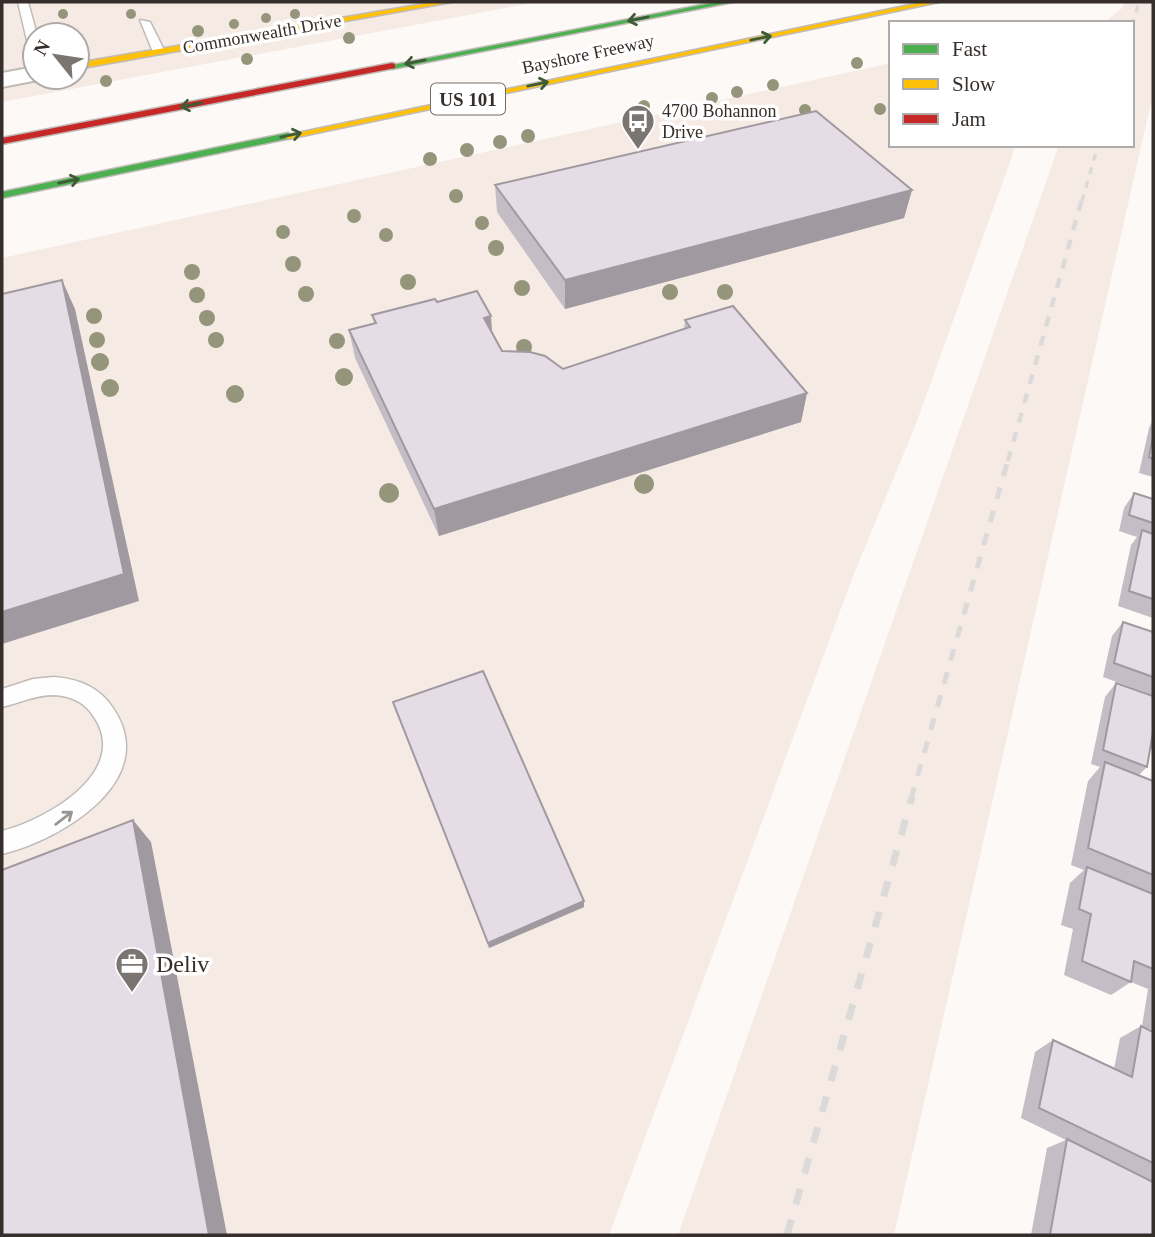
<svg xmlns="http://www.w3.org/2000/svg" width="1155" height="1237" font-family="Georgia,serif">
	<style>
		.built { fill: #f6ebe4; fill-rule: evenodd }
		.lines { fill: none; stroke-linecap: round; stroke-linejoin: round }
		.lane-casing { stroke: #c1bbb8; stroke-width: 3 }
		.street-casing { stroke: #c1bbb8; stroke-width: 4 }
		.fast-casing { stroke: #c1bbb8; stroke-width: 3 }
		.slow-casing { stroke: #c1bbb8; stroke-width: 3 }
		.jam-casing { stroke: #c1bbb8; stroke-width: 3 }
		.lane { fill: #fffefe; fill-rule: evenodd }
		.street { fill: #fffefe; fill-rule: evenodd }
		.fast { fill: #4caf50; fill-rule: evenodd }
		.slow { fill: #ffc107; fill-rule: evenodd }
		.jam { fill: #c62828; fill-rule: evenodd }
		.rail-far3 { stroke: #dbdad9; stroke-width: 3.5; stroke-dasharray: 7 7; stroke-linecap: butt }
		.rail-far2 { stroke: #dbdad9; stroke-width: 4.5; stroke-dasharray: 10 10; stroke-linecap: butt }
		.rail-far1 { stroke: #dbdad9; stroke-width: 5; stroke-dasharray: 12 12; stroke-linecap: butt }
		.rail { stroke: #dbdad9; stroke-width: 7; stroke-dasharray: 16 16; stroke-linecap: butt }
		.tree { fill: #94957b }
		.wall { fill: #c5bdc5 }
		.shaded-wall { fill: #a09aa0 }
		.building { fill: #e5dce5; stroke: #a09aa0; stroke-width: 2 }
		.oneway { stroke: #3e5b37 }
		.oneway2 { stroke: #9a9694 }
		.labels { text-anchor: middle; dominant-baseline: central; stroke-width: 7; stroke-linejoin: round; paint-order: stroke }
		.far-street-label { font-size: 18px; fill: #362e2a; stroke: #fff }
		.far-poi-label { font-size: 18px; fill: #362e2a; stroke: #fff; text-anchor: start }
		.shield { fill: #fff; stroke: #726d6a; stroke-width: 2 }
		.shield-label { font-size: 19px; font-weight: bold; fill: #362e2a }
		.near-poi-label { font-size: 24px; fill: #362e2a; stroke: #fff; text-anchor: start }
	</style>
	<rect width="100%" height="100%" fill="#fcf9f7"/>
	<g class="built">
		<path d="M2,2H538L2,102ZM35,35H77V77H35Z"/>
		<polygon points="1124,2 1153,2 1153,94 894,1235 678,1235 1059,145 1132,145 1132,23 1103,23 1122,8"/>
		<polygon points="891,63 891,145 1016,145 916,424 853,576 609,1235 2,1235 2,258"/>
	</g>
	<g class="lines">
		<defs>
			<g id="lane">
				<polygon points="18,2 28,2 37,35 35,53 29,49"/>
				<polygon points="140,20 150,22 165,52 163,54 153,52"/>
				<path d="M54,677C79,679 99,687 113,708C162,780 61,840 2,854V831C46,820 131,772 94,717C85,702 71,696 54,695C35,695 19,703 2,707V689L33,679Z"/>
			</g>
			<polygon id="street" points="35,67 35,77 43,79 2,87 2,73"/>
			<g id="fast">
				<polygon points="717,2 733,2 392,69 388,66"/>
				<polygon points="288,133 293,136 291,138 2,198 2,192"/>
			</g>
			<g id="slow">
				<polygon points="435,2 452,2 77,69 77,63"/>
				<polygon points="924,2 939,2 288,139 283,136"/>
			</g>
			<polygon id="jam" points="392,63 395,64 395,68 2,144 2,138"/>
		</defs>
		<use href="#lane" class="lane-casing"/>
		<use href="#street" class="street-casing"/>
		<use href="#fast" class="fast-casing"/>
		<use href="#slow" class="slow-casing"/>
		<use href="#jam" class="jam-casing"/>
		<use href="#lane" class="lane"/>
		<use href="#street" class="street"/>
		<use href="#fast" class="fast"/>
		<use href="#slow" class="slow"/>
		<use href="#jam" class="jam"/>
		<g class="rail-far3">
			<polyline points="1132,26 1139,2"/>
			<polyline points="1082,201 1098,145"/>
		</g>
		<polyline class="rail-far2" points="1008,461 1082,199"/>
		<polyline class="rail-far1" points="911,799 1008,460"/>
		<polyline class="rail" points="787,1235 912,797"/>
	</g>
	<g class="tree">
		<circle cx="63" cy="14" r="5"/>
		<circle cx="131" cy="14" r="5"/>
		<circle cx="295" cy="14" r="5"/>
		<circle cx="266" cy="18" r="5"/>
		<circle cx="234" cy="24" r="5"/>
		<circle cx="198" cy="31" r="6"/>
		<circle cx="349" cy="38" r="6"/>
		<circle cx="247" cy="59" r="6"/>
		<circle cx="857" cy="63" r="6"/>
		<circle cx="106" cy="81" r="6"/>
		<circle cx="773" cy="85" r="6"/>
		<circle cx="737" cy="92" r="6"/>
		<circle cx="712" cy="98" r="6"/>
		<circle cx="644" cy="106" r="6"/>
		<circle cx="880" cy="109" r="6"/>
		<circle cx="805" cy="110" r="6"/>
		<circle cx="528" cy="136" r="7"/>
		<circle cx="500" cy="142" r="7"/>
		<circle cx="467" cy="150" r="7"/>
		<circle cx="430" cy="159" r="7"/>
		<circle cx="456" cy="196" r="7"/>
		<circle cx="354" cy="216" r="7"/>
		<circle cx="482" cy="223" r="7"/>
		<circle cx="283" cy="232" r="7"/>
		<circle cx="386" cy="235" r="7"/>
		<circle cx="496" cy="248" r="8"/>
		<circle cx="293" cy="264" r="8"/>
		<circle cx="192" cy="272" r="8"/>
		<circle cx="408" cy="282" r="8"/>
		<circle cx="522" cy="288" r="8"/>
		<circle cx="670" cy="292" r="8"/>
		<circle cx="725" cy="292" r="8"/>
		<circle cx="306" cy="294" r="8"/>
		<circle cx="197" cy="295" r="8"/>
		<circle cx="94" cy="316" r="8"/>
		<circle cx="207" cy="318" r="8"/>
		<circle cx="97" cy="340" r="8"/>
		<circle cx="216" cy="340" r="8"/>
		<circle cx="337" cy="341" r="8"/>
		<circle cx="524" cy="347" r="8"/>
		<circle cx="100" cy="362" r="9"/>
		<circle cx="344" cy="377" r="9"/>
		<circle cx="110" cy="388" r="9"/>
		<circle cx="235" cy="394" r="9"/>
		<circle cx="644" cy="484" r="10"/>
		<circle cx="389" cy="493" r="10"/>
	</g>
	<g class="wall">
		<polygon points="495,185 912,190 904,218 565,309 497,212"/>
		<polygon points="437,302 492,333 502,351 563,369 684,329 685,320 807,393 801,422 439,536 355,358 349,330 374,323 372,315"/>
		<polygon points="1153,420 1153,477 1139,473 1149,428"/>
		<polygon points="1134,493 1153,499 1153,618 1118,606 1131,545 1137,537 1119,531 1124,508"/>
		<polygon points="1123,622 1153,632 1153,695 1103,677 1112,636"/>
		<polygon points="1116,683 1153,696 1153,750 1150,749 1147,767 1139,775 1153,781 1153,1031 1142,1026 1148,989 1131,982 1111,995 1064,975 1073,929 1061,925 1070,883 1084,870 1071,865 1088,781 1100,767 1091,764 1105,697"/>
		<polygon points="393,702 584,901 584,907 489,948"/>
		<polygon points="1141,1026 1153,1032 1153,1235 1031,1235 1047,1148 1066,1140 1021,1118 1035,1052 1053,1040 1114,1069 1120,1038"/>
	</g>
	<g class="shaded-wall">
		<polygon points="912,190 904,218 565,309 565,280"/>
		<polygon points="62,280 75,309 139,601 2,644 2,612"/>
		<polygon points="491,316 493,345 484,318"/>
		<polygon points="807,393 801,422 439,536 434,509"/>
		<polygon points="133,820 151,842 227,1235 209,1235"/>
		<polygon points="584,901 584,907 489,948 488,943"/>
	</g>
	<g class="building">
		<polygon points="816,111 912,190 565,280 495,185"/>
		<polygon points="62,280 124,574 2,612 2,294"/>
		<polygon points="477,291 491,316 484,318 502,351 530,352 545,356 563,369 690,327 685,320 733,306 807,393 434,509 349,330 376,323 372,315 435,299 437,302"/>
		<polygon points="1153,437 1153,459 1149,457"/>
		<polygon points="1134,493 1153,499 1153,523 1129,515"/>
		<polygon points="1142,530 1153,534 1153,599 1129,591"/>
		<polygon points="1123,622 1153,632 1153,677 1114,663"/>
		<polygon points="483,671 584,901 488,943 393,702"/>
		<polygon points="1116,683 1153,696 1153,732 1147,767 1103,750"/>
		<polygon points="1105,762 1153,781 1153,875 1088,848"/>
		<polygon points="133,820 209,1235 2,1235 2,870"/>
		<polygon points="1087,867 1153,894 1153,969 1134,961 1131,982 1082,961 1091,914 1079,909"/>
		<polygon points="1141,1026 1153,1032 1153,1163 1039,1108 1053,1040 1132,1077"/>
		<polygon points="1067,1139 1153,1182 1153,1235 1050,1235"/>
	</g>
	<defs><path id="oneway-shaft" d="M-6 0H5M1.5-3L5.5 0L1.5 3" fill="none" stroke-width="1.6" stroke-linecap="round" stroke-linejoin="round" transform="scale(1.75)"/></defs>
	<g class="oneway">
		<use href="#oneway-shaft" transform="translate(638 19) rotate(169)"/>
		<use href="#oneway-shaft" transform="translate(761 38) rotate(-12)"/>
		<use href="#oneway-shaft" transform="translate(415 62) rotate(169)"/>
		<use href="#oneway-shaft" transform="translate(538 84) rotate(-12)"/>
		<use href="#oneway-shaft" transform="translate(191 105) rotate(169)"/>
		<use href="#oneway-shaft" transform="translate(291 135) rotate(-12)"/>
		<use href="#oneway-shaft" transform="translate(69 181) rotate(-12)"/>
	</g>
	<use class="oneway2" href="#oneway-shaft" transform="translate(64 818) rotate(-38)"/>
	<defs>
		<symbol id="bus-pin" viewBox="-11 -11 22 30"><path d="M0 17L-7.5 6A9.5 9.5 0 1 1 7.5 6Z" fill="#7b7572" stroke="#fff"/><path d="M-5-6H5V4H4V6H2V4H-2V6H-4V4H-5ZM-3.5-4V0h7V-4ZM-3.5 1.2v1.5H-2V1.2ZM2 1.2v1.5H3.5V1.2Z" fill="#fff"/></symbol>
		<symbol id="office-pin" viewBox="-11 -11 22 30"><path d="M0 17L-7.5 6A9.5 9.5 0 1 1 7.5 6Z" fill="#7b7572" stroke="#fff"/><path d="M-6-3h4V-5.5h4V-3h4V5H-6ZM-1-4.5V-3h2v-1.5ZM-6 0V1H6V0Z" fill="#fff"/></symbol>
	</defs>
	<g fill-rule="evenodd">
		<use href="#bus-pin" x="619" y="102" width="38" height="52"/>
		<use href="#office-pin" x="113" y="945" width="38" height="52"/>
	</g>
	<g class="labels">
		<g class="far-street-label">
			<text transform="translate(262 34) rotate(-10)">Commonwealth Drive</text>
			<text transform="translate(588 54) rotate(-12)">Bayshore Freeway</text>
		</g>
		<g class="far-poi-label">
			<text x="662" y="111">4700 Bohannon<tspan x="662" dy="21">Drive</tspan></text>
		</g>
		<rect class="shield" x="431" y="83.5" width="74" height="31" rx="5"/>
		<g class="shield-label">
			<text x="468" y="99">US 101</text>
		</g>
		<g class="near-poi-label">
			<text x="156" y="964">Deliv</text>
		</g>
	</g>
	<rect width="1155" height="1237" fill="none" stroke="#362e2a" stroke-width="7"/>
	<rect x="889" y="21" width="245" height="126" fill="#ffffff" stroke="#afabaa" stroke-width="2"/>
	<rect x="903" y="44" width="35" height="10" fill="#4caf50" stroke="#afabaa" stroke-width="2"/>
	<text x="952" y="56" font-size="21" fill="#362e2a">Fast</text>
	<rect x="903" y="79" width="35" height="10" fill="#ffc107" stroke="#afabaa" stroke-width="2"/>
	<text x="952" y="91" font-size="21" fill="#362e2a">Slow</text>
	<rect x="903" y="114" width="35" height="10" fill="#c62828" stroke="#afabaa" stroke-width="2"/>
	<text x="952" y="126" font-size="21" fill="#362e2a">Jam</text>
	<g transform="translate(56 56) rotate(300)"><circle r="33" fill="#ffffff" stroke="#afabaa" stroke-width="2"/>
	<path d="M0-5L12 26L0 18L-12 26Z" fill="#7b7572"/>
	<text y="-10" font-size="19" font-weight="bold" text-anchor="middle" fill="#362e2a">N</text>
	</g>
</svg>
